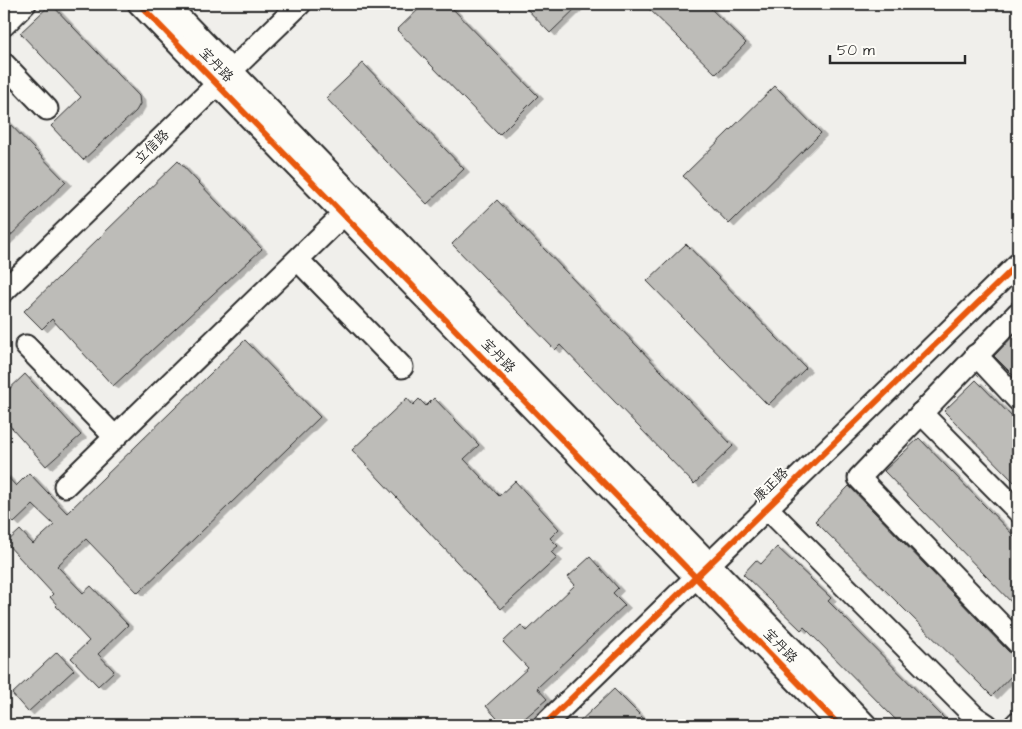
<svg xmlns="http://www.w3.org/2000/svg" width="1022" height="729" font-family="'Architects Daughter','LXGW WenKai TC',sans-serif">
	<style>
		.building { fill: #bdbcb8; stroke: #2b2b2b; filter: url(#shadow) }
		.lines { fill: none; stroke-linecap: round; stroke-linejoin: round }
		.minor-casing { stroke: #2b2b2b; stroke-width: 25 }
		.minor { stroke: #fdfcf7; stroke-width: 21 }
		.cycleway-casing { stroke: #fdfcf7; stroke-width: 9 }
		.cycleway { stroke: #e8590c; stroke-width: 6 }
		.labels { text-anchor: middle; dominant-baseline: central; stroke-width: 4; stroke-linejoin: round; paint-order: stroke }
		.street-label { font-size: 14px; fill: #2b2b2b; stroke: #fdfcf7 }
	</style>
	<defs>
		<filter id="shadow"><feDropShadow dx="5.5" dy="3" stdDeviation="0" flood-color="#0004"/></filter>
	</defs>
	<rect width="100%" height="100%" fill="#f0efeb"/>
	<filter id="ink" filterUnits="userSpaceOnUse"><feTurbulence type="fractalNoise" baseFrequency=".02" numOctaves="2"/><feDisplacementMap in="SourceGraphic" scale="10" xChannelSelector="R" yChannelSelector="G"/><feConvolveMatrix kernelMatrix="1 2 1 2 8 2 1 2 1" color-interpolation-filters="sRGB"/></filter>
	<g filter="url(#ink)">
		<g class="building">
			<polygon points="51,4 139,96 140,104 136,111 83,160 51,126 81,97 20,33"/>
			<polygon points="424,4 448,4 538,96 499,135 397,30"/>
			<polygon points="522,4 580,4 550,33"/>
			<polygon points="644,4 706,4 746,43 716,74"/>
			<polygon points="363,63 464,169 427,204 326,98"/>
			<polygon points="775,86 821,133 729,224 683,176"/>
			<polygon points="4,118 66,182 4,242"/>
			<polygon points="178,161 262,249 113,386 52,319 42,329 24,311"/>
			<polygon points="497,200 733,446 694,484 560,345 555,350 452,244"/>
			<polygon points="686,244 806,368 768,405 647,281"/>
			<polygon points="1018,331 1018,380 994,356"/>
			<polygon points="245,340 320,417 138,593 86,539 57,566 83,593 91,586 128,625 98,654 114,671 98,686 71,658 89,641 56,606 57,605 50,597 53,594 6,543 20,530 33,544 54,525 33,505 14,523 4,513 4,473 16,486 29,473 67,513"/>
			<polygon points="25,374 81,435 46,466 4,419 4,394"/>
			<polygon points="976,380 1018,423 1018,486 944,411"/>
			<polygon points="407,398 413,405 419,399 426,406 434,398 479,445 464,459 499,496 515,481 559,529 550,538 558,546 551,552 557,558 501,609 352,450"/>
			<polygon points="919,438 1018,540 1018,609 884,471"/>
			<polygon points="849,486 1009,652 1018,655 1018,669 992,696 815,521"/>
			<polygon points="777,547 831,598 828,601 951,725 901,725 804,627 801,630 743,574 756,560 761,564"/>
			<polygon points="590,557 618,588 613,593 625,605 537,688 547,699 517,725 503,725 486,706 528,668 503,642 521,625 527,631 575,585 568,577"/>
			<polygon points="57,652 74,670 28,712 12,694"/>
			<polygon points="614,689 650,725 576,725"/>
		</g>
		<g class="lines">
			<defs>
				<g id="minor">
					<polyline points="139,4 839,725"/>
					<polyline points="167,4 866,725"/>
					<polyline points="4,25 25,4"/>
					<polyline points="4,64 47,109"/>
					<polyline points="298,260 402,367"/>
					<polyline points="4,291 300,4"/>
					<polyline points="1018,313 859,478 1018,643"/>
					<polyline points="26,346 115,437"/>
					<polyline points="976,355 1018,400"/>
					<polyline points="921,413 1018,511"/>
					<polyline points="65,486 343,215"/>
					<polyline points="766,507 975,717 987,725"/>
					<polyline points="544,725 1018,264"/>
					<polyline points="1015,725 1018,722"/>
				</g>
			</defs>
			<use href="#minor" class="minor-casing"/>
			<use href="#minor" class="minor"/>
			<defs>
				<g id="cycleway">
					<polyline points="139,4 839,725"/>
					<polyline points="544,725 1018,264"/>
				</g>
			</defs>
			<use href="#cycleway" class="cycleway-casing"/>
			<use href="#cycleway" class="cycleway"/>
		</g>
	</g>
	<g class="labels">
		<g class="street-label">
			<text transform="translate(216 65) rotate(46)">宝丹路</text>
			<text transform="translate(152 147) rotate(-44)">立信路</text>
			<text transform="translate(498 356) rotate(46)">宝丹路</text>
			<text transform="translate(771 485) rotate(-44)">康正路</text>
			<text transform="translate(780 646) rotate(46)">宝丹路</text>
		</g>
	</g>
	<rect width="1022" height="729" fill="none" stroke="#fdfcf7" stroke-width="20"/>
	<rect x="10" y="10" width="1002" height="709" fill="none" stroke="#2b2b2b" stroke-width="2" filter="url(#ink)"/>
	<path d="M830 55v8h135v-8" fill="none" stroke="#2b2b2b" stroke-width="2.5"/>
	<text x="837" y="55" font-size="15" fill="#2b2b2b" stroke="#fdfcf7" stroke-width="4" paint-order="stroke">50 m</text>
</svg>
